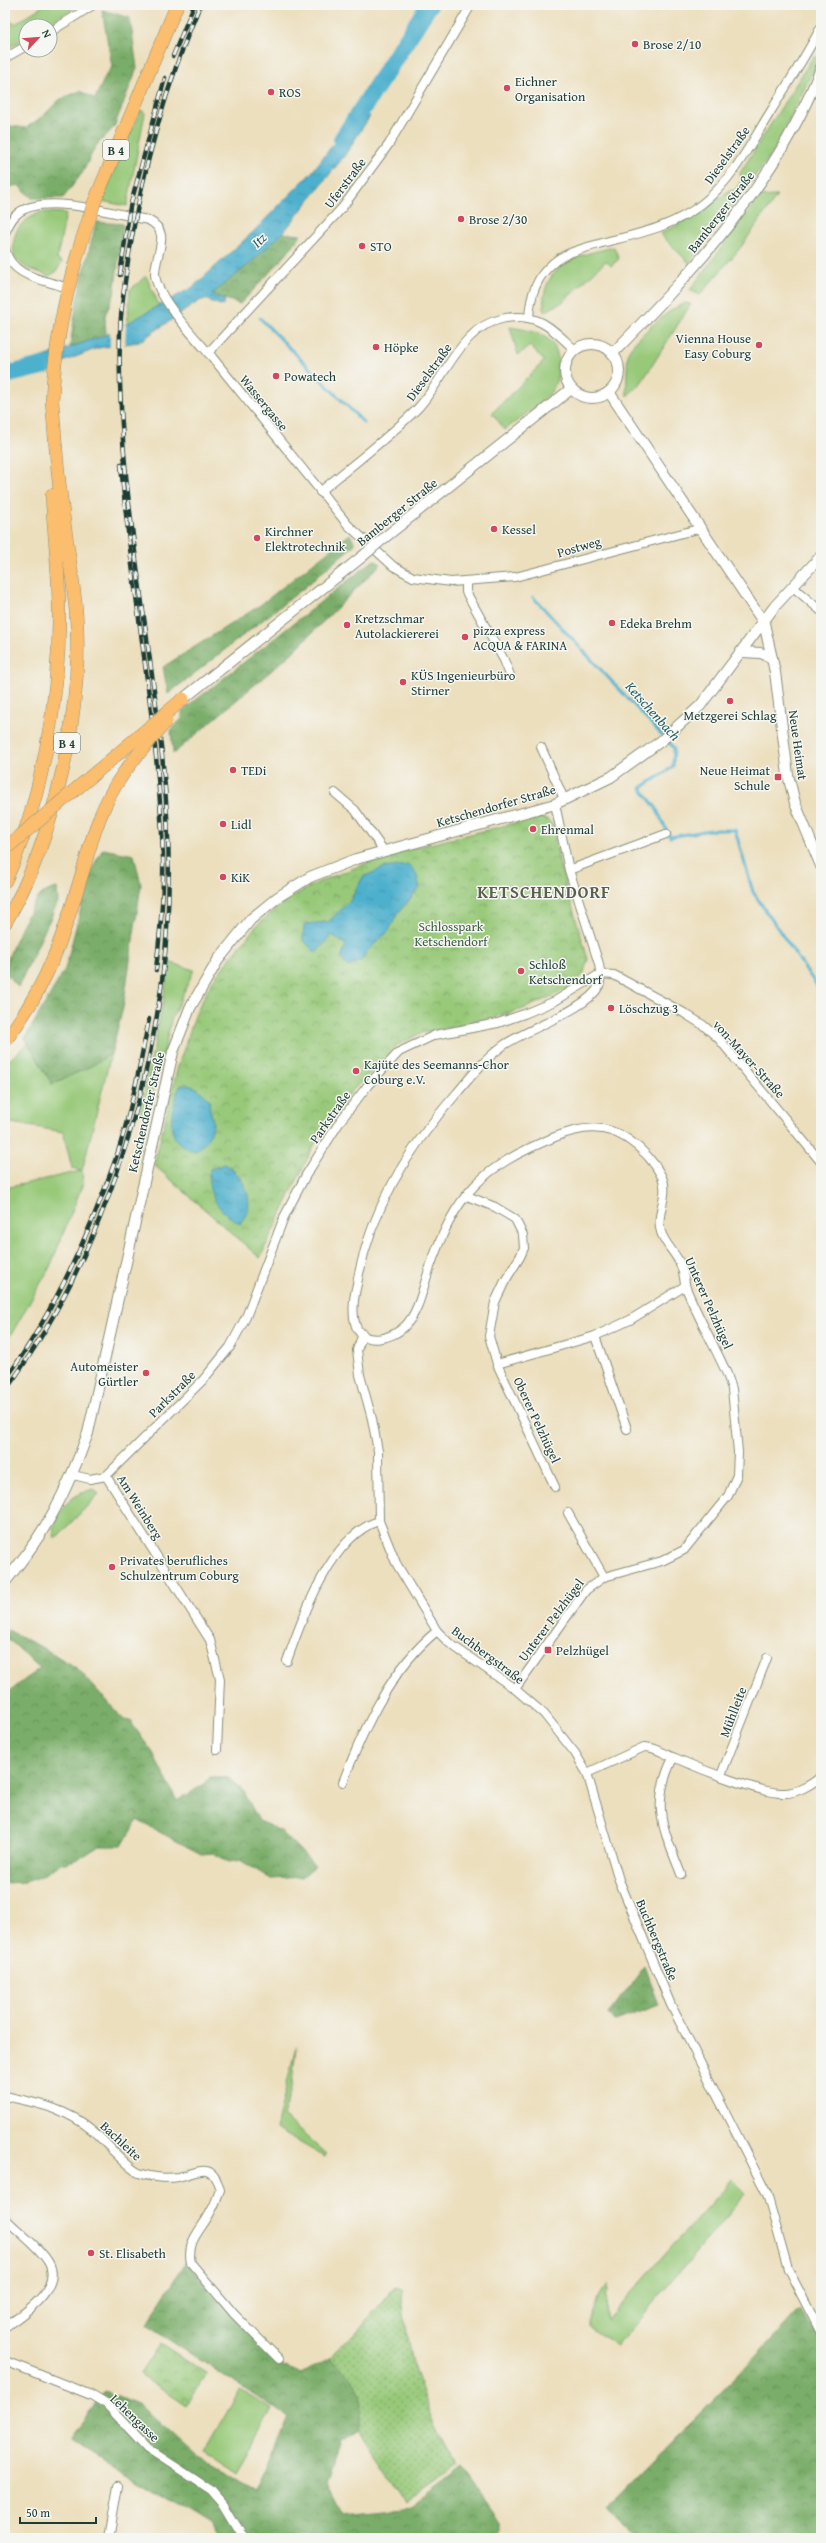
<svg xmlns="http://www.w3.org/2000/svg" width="826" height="2543" font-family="'Gentium Book Plus',serif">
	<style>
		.grass { fill: #98c979; stroke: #5c8356 }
		.forest { fill: url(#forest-crowns); stroke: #4c754e }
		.park { fill: url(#park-crowns); stroke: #5c8356 }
		.garden { fill: url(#garden-dots); stroke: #5c8356 }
		.water { fill: url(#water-ripples); stroke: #367680 }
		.pier { fill: #ecdfbe }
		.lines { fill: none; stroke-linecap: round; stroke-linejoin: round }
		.stream { stroke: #4eb0cd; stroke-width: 3 }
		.river { stroke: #4eb0cd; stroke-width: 18 }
		.minor-casing { stroke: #868e79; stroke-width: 10 }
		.tertiary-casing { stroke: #868e79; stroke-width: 12 }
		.primary-casing { stroke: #868e79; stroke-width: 14 }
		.trunk-casing { stroke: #868e79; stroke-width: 14 }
		.minor { stroke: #fff; stroke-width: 8 }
		.tertiary { stroke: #fff; stroke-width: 10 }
		.primary { stroke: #fbbd6e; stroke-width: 13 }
		.trunk { stroke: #fbbd6e; stroke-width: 13 }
		.rail-casing { stroke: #1f3d34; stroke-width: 4.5 }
		.rail { stroke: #f6f6f2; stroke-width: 3; stroke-dasharray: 9; stroke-linecap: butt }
		.tertiary-bridge-casing { stroke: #868e79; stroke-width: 12; stroke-linecap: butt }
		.primary-bridge-casing { stroke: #868e79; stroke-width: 14; stroke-linecap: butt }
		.trunk-bridge-casing { stroke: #868e79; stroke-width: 14; stroke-linecap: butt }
		.tertiary-bridge { stroke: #fff; stroke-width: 10 }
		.primary-bridge { stroke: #fbbd6e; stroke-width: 13 }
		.trunk-bridge { stroke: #fbbd6e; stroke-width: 13 }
		.poi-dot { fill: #d1495b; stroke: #f6f6f2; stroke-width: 1.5 }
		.labels { text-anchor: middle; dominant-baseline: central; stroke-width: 3; stroke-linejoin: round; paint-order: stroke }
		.shield { fill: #f6f6f2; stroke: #60746d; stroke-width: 1 }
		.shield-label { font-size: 12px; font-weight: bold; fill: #1f3d34 }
		.poi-label { font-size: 13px; fill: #1f3d34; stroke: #f6f6f2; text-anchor: start }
		.street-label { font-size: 13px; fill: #1f3d34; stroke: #f6f6f2 }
		.park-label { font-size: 13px; fill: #3d6045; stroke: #f6f6f2 }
		.water-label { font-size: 14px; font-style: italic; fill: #2d6062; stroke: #f6f6f2 }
		.district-label { font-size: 17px; font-weight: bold; letter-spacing: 1px; fill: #5a5f4f; stroke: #f6f6f2 }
	</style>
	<defs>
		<pattern id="forest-crowns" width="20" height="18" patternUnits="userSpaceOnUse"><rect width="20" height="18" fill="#7aad69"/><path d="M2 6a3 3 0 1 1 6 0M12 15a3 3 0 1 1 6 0" fill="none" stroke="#638e57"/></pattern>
		<pattern id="park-crowns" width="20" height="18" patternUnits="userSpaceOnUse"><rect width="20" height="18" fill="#98c979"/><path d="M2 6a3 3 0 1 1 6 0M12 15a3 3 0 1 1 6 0" fill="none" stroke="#7ba464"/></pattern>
		<pattern id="garden-dots" width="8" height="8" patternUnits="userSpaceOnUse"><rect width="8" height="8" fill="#98c979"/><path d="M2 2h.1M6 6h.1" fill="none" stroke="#7ba464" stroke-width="1.8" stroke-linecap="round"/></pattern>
		<pattern id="water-ripples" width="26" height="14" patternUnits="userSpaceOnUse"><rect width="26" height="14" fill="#4eb0cd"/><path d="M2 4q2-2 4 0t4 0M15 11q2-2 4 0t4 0" fill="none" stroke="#4090a7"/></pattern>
	</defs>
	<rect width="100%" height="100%" fill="#f6f6f2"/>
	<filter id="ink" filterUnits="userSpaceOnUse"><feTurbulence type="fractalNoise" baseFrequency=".025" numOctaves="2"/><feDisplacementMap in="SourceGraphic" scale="8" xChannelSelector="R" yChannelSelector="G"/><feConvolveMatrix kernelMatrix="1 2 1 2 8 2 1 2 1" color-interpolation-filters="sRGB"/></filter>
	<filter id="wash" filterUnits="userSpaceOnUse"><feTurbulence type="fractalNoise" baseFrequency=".012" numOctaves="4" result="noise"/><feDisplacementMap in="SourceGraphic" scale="16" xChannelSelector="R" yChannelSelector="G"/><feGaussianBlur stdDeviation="0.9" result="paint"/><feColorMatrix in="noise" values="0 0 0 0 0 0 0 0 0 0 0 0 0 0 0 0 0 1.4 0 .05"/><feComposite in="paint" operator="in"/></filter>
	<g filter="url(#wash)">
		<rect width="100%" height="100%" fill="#ecdfbe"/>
		<g class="grass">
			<polygon points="44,5 79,5 45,26 26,26 26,38 5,50 5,18 15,24"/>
			<polygon points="813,57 816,57 818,61 773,152 689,263 660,234 694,216 730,190 734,191 741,181 740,173"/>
			<polygon points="141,110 145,113 127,206 101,201"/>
			<polygon points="777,196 741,247 700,295 690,290 759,197"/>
			<path d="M42,212L66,213L57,259L62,262L56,272L49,276L25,267L14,257C11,232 19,221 42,212Z"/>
			<path d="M614,247L619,259L611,266L606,261L563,302L544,312C539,265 577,255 614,247Z"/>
			<polygon points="146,276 159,305 127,326 130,290"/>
			<path d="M686,303L691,304L641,383L627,396C626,389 627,355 629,350C636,338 672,306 686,303Z"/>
			<path d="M510,327C535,331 560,335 558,366C558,376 557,384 551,392C539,406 520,418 505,430L492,413L544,361L530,346L518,355Z"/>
			<polygon points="169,962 194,970 172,1018 147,1116 140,1113 163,1003"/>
			<polygon points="28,1043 52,1084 89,1067 111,1054 82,1171 83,1183 50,1267 5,1345 5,1188 81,1171 72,1168 63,1132 6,1122 5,1130 5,1064"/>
			<path d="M93,1489L99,1494L55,1539L53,1528C66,1504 65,1498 93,1489Z"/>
			<polygon points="296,2046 292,2084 283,2116 327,2155 325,2157 276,2129"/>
			<polygon points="732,2179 746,2193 617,2346 589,2327 602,2289 607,2284 606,2321"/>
			<polygon points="240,2390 272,2409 236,2471 204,2452"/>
		</g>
		<g class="forest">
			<polygon points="102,10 130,18 137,68 114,127 95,147 83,172 63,198 32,198 18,185 5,188 5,121 10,126 26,128 43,116 59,100 80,91 95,99 106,75 112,67"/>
			<polygon points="96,222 123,224 114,295 105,315 106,336 70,347 77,300"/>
			<polygon points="283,233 301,235 286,255 240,304 211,294"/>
			<polygon points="350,534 355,544 305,587 168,694 163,667 259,606"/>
			<polygon points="374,560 381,564 292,653 173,754 171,729 182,719 182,711"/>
			<polygon points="103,849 134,855 141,885 123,1008 111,1054 89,1067 52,1084 25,1038 65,969 91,870"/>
			<path d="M57,888L58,902L18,987L5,972C5,958 32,901 42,894C46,891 53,889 57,888Z"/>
			<polygon points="8,1630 45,1649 78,1669 124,1720 130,1721 153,1753 177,1801 206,1783 210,1777 227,1777 244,1792 259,1821 281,1831 315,1866 302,1877 271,1879 240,1860 229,1862 213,1853 201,1854 137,1820 122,1846 99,1846 79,1859 61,1864 40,1877 25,1882 5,1883 5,1695 40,1668 5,1636"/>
			<polygon points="645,1966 659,2005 615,2021 609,2013"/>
			<path d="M186,2262L241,2325L281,2365L302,2374L329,2358C361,2385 366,2390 359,2431L340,2442L325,2482L341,2514L412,2507L463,2468L502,2524V2530L496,2538H218L211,2526L111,2465L71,2437L105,2391L140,2405L197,2457L255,2488L288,2417L146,2325Z"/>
			<polygon points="799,2310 821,2335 821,2538 632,2538 607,2506 748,2365"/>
		</g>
		<g class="park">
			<polygon points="539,817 548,820 553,826 560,866 588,959 583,975 566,990 523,1009 470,1024 421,1033 396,1046 350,1093 313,1147 260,1258 154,1165 178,1066 196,1013 213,980 257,925 287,899 319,882 390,854"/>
			<polygon points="160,2343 207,2374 186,2405 140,2374"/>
		</g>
		<path class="garden" d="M395,2287L401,2289C408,2354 421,2412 458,2466L406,2502L359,2431C366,2390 361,2385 329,2358L354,2335Z"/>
		<g class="water">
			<polygon points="370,116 345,155 283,233 247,266 212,294 225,300 223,306 205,299 199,301 139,342 98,348 25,377 22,364 106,335 193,287 252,233 312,172 341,134 346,122"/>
			<polygon points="409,865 416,873 420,888 397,914 389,931 367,951 362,960 348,967 341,958 346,945 332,935 316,953 303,940 304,924 328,922 350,901 363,877 383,868"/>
			<path d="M188,1085L197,1088L210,1100C208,1109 212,1114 213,1122C214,1132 204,1145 196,1151C161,1144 171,1110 180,1086Z"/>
			<path d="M225,1164C239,1172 252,1192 248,1210C247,1214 242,1220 240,1224C219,1211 205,1195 210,1169Z"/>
		</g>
		<polygon class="pier" points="126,324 125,347 110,349 110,331"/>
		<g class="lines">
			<g class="stream">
				<polyline points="260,318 364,423"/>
				<polyline points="533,597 674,748 673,767 641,788 656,808 670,837 710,830 735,830 753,892 821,992"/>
			</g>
			<g class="river">
				<polyline points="342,140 429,5"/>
				<polyline points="5,375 46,365"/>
			</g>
		</g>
	</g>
	<g filter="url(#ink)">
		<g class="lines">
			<defs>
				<g id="minor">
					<polyline points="50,32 93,5"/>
					<polyline points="5,58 26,46"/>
					<path d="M5,233C8,227 11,219 16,215C40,191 117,214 148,220C173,232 155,253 155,274C156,297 197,340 212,357L348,525L393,566L413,577L451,582L515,577L698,529"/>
					<path d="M5,249C12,278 44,279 67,288"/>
					<path d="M529,318C530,298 535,278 552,264C565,252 585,248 602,243C636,234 674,227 703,203C733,179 751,143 771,111C788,83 806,56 821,27"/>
					<polyline points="208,353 342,208 389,144 471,5"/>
					<path d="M320,492C352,465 387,439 417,409C438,387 449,357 471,336C487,319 516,312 538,321C551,326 564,340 574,349"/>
					<polyline points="466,582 466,592 504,660 510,675"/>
					<polyline points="793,587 821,611"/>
					<polyline points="541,747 564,799"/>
					<polyline points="335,793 355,810 384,851"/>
					<polyline points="569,870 666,834"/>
					<polyline points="467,1196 495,1207 515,1219 523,1235 524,1248 520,1257 505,1281 495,1302 489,1336 497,1364 555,1487"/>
					<polyline points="363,1334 357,1350 360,1375 372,1419 378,1451 379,1521 396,1563 437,1631 449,1643 515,1689 544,1714 575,1753 587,1773 619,1880 671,2005 767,2194 788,2269 821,2333"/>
					<polyline points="595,1336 627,1429"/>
					<polyline points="497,1364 595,1336 630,1320 685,1286"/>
					<polyline points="73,1475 90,1479 106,1476 203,1380 230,1347 246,1317 284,1217 306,1175 341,1120 368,1085 399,1052 435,1035 498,1023 524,1014 555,1001 600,974 614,975 684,1013 703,1025 718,1038 821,1162"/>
					<polyline points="106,1476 210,1640 220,1679 217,1750"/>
					<polyline points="568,1513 604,1577"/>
					<path d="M287,1661C302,1618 331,1535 379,1521"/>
					<path d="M515,1689L586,1590L604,1577L662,1561L684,1550L728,1496L737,1475L738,1452L732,1389L727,1374C714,1345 698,1317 686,1288C684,1281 684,1273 681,1266C677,1254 665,1245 661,1232C655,1214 670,1195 662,1177C655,1163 642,1149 629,1140C605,1123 580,1127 555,1137C481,1167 455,1194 429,1270C423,1287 419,1312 405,1326C393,1339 361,1348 355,1323C352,1311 354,1296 357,1284C370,1210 408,1148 457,1093C471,1076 486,1058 504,1045C527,1029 588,1009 599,986C602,979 600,972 599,964L569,870L555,804"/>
					<path d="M673,1758C650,1805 663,1828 681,1874"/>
					<path d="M587,1773L644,1747C657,1747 663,1754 675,1758C698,1768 760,1793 782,1793C795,1794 812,1785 821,1776"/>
					<polyline points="721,1775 767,1658"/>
					<path d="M343,1782C364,1728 391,1668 437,1631"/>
					<path d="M5,2096C36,2103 66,2108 92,2130C103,2139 127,2168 139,2173C150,2177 166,2179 178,2177C198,2173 212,2160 220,2190C217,2197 215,2205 211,2211C202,2230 186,2240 191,2263L234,2314L279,2359"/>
					<path d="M5,2218C18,2232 37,2245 47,2260C66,2287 23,2314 5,2327"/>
					<polyline points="5,2361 91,2395 106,2404 147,2448 211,2490 224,2505 244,2538"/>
					<polyline points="109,2538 118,2486"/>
				</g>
				<g id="tertiary">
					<circle cx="592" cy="371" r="27"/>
					<path d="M613,353C696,268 778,181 821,68"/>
					<polyline points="609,392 764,623 775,672 788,775 795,803 821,866"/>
					<polyline points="384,538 571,389"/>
					<polyline points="742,652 761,653 772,658"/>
					<polyline points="183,699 363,556"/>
					<path d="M5,1582C46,1532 66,1494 88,1433L173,1052L190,1008L218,960L251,919L278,897L310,877L356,859L555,804L611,777L661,741L700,706L775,606L821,556"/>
				</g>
				<g id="primary">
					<polyline points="94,203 177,5"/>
					<path d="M52,401C55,339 68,278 89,219"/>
				</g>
				<g id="trunk">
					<path d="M5,881C42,802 60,697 59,610C59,571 54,533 52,495"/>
					<path d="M5,923C55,840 84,707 76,611C73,576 66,541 62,506C57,471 55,436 52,401"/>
					<path d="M5,1041C49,984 64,934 84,867"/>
				</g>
			</defs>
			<use href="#minor" class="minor-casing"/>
			<use href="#tertiary" class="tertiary-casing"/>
			<use href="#primary" class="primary-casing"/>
			<use href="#trunk" class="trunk-casing"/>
			<use href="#minor" class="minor"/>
			<use href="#tertiary" class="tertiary"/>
			<use href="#primary" class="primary"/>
			<use href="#trunk" class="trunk"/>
			<defs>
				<g id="rail">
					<polyline points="173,56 194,5"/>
					<polyline points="120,275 130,207 165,78"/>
					<path d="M121,464C132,596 159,726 163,858C164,895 160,933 156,970"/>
					<path d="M5,1380C53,1314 89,1235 116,1158C131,1113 140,1065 149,1019"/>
					<path d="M5,1391C99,1263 157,1086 167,928C171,871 168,812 162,755C147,616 116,472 120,332C121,306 125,280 129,254C143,168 166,85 200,5"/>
				</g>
			</defs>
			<use href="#rail" class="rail-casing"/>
			<use href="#rail" class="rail"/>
			<defs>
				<polyline id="tertiary-bridge" points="363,556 384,538"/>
				<polyline id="primary-bridge" points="89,219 94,203"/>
				<g id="trunk-bridge">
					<polyline points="5,849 183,699"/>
					<path d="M84,867C93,834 103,802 123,774C136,755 152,739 166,721"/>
				</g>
			</defs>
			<use href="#tertiary-bridge" class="tertiary-bridge-casing"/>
			<use href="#primary-bridge" class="primary-bridge-casing"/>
			<use href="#trunk-bridge" class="trunk-bridge-casing"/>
			<use href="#tertiary-bridge" class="tertiary-bridge"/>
			<use href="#primary-bridge" class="primary-bridge"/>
			<use href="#trunk-bridge" class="trunk-bridge"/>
		</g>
	</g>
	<g class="poi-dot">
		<circle cx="635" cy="44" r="4"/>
		<circle cx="507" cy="88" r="4"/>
		<circle cx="271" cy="92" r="4"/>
		<circle cx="461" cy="219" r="4"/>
		<circle cx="362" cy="246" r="4"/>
		<circle cx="759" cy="345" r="4"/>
		<circle cx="376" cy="347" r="4"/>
		<circle cx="276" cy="376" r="4"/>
		<circle cx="494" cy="529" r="4"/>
		<circle cx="257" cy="538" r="4"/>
		<circle cx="612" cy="623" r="4"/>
		<circle cx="347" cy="625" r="4"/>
		<circle cx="465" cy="637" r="4"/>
		<circle cx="403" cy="682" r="4"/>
		<circle cx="730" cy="701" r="4"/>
		<circle cx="233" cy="770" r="4"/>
		<rect x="774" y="773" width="8" height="8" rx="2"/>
		<circle cx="223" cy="824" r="4"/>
		<circle cx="533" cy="829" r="4"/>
		<circle cx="223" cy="877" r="4"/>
		<circle cx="521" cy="971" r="4"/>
		<circle cx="611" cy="1008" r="4"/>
		<circle cx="356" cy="1071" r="4"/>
		<circle cx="146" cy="1373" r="4"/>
		<circle cx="112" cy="1567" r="4"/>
		<rect x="544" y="1646" width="8" height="8" rx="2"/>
		<circle cx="91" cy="2253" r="4"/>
	</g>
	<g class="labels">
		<g class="shield">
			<rect x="103" y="140" width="26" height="20" rx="3"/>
			<rect x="54" y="733" width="26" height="20" rx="3"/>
		</g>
		<g class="shield-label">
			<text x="116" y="150">B 4</text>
			<text x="67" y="743">B 4</text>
		</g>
		<g class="poi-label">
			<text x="643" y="44">Brose 2/10</text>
			<text x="515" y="81">Eichner<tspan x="515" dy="15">Organisation</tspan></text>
			<text x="279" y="92">ROS</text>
			<text x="469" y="219">Brose 2/30</text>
			<text x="370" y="246">STO</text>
			<text x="751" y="338" text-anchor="end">Vienna House<tspan x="751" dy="15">Easy Coburg</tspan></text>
			<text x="384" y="347">Höpke</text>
			<text x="284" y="376">Powatech</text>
			<text x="502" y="529">Kessel</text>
			<text x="265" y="531">Kirchner<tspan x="265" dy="15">Elektrotechnik</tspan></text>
			<text x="355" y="618">Kretzschmar<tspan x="355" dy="15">Autolackiererei</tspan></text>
			<text x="620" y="623">Edeka Brehm</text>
			<text x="473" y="630">pizza express<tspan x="473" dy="15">ACQUA &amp; FARINA</tspan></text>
			<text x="411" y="675">KÜS Ingenieurbüro<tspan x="411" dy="15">Stirner</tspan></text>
			<text x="730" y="715" text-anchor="middle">Metzgerei Schlag</text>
			<text x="241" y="770">TEDi</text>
			<text x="770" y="770" text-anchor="end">Neue Heimat<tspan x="770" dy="15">Schule</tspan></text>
			<text x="231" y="824">Lidl</text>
			<text x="541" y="829">Ehrenmal</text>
			<text x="231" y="877">KiK</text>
			<text x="529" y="964">Schloß<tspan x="529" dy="15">Ketschendorf</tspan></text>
			<text x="619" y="1008">Löschzug 3</text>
			<text x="364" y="1064">Kajüte des Seemanns-Chor<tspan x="364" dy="15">Coburg e.V.</tspan></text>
			<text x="138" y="1366" text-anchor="end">Automeister<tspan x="138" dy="15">Gürtler</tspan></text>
			<text x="120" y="1560">Privates berufliches<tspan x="120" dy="15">Schulzentrum Coburg</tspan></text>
			<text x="556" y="1650">Pelzhügel</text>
			<text x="99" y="2253">St. Elisabeth</text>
		</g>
		<g class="street-label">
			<text transform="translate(727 155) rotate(-54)">Dieselstraße</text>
			<text transform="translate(345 183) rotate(-53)">Uferstraße</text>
			<text transform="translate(721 212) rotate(-52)">Bamberger Straße</text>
			<text transform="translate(429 372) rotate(-54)">Dieselstraße</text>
			<text transform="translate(264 403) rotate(51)">Wassergasse</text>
			<text transform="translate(397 512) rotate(-39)">Bamberger Straße</text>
			<text transform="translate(579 547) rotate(-16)">Postweg</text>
			<text transform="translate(798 745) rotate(82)">Neue Heimat</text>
			<text transform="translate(496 806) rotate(-16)">Ketschendorfer Straße</text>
			<text transform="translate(749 1059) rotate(48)">von-Mayer-Straße</text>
			<text transform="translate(146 1112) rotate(-77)">Ketschendorfer Straße</text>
			<text transform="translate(330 1117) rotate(-55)">Parkstraße</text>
			<text transform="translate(709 1303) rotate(66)">Unterer Pelzhügel</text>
			<text transform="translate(172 1394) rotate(-45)">Parkstraße</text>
			<text transform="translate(537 1420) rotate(65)">Oberer Pelzhügel</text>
			<text transform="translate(140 1507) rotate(58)">Am Weinberg</text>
			<text transform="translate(551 1620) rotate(-53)">Unterer Pelzhügel</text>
			<text transform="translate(488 1655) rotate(37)">Buchbergstraße</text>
			<text transform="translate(733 1712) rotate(-69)">Mühlleite</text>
			<text transform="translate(657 1940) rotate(67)">Buchbergstraße</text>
			<text transform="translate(121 2141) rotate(43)">Bachleite</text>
			<text transform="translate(135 2418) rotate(44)">Lehengasse</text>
		</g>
		<g class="park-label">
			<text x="451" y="926">Schlosspark<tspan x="451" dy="15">Ketschendorf</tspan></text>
		</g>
		<g class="water-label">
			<text transform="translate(259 240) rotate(-44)">Itz</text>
			<text transform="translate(653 711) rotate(48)">Ketschenbach</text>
		</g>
		<g class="district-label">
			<text x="544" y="891">KETSCHENDORF</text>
		</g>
	</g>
	<rect width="826" height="2543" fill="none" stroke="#f6f6f2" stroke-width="20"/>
	<g transform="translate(38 38) rotate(64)"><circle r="19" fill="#f6f6f2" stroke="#a0aca6"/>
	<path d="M0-3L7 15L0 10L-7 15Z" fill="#d1495b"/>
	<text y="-6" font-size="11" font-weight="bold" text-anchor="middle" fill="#1f3d34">N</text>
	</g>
	<path d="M20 2517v6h76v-6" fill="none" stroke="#1f3d34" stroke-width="2"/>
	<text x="26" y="2517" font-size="12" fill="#1f3d34" stroke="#f6f6f2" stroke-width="3" paint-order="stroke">50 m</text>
</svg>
